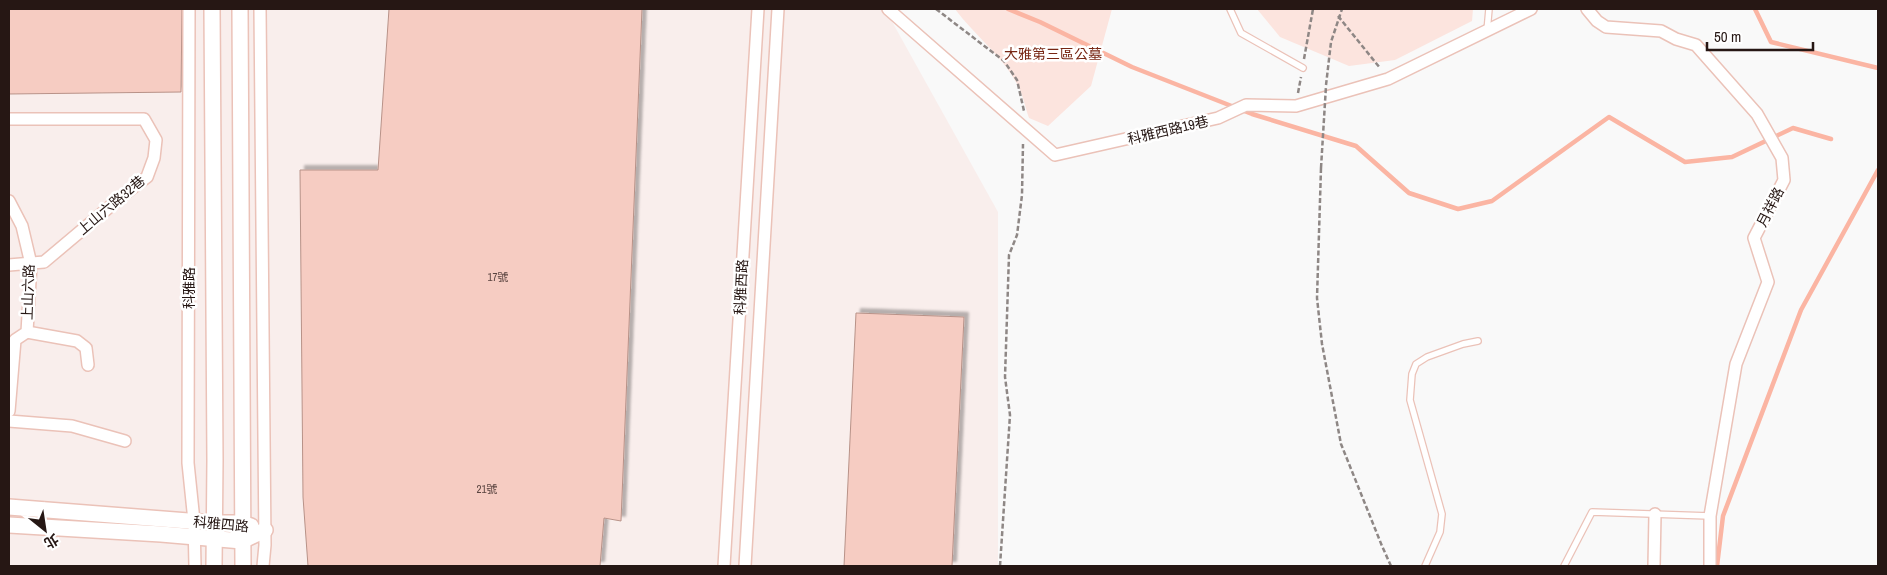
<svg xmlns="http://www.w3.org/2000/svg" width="1887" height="575" font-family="'Archivo Narrow','Noto Sans TC',sans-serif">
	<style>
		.built { fill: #f9eeec }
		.green { fill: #fce4de }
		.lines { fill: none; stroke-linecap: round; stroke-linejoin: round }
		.stream { stroke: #fbb5a3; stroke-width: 4.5 }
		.building { fill: #f6ccc2; stroke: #b89288; filter: url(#shadow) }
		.service-casing { stroke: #ebc2b8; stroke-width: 8 }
		.minor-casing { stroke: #ebc2b8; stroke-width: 14 }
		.tertiary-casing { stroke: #ebc2b8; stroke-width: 18 }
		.path { stroke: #8e8785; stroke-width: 2.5; stroke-dasharray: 5 2.5; stroke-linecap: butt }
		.service { stroke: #fff; stroke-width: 5.5 }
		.minor { stroke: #fff; stroke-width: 11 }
		.tertiary { stroke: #fff; stroke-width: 15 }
		.path-bridge { stroke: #8e8785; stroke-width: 2.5; stroke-dasharray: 5 2.5; stroke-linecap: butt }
		.labels { text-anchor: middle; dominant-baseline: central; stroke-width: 5; stroke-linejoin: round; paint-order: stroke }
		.number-label { font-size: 11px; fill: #5a4440 }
		.park-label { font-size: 14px; fill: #772613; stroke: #fff }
		.street-label { font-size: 14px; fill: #261714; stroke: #fff }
	</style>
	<defs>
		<filter id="shadow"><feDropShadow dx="4.5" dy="-4.5" stdDeviation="1" flood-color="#0004"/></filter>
	</defs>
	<rect width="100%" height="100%" fill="#f9f9f9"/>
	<polygon class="built" points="9,9 885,9 998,212 998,566 9,566"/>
	<g class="green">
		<path d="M955,9H1112L1091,86L1048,126L1029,118C1025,107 1023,94 1017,84C1002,55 974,35 955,9Z"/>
		<polygon points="1257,9 1473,9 1472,21 1395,60 1349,66 1280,37"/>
	</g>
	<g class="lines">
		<g class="stream">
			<polyline points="1008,9 1040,22 1132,67 1252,114 1356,146 1409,193 1458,209 1492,201 1609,117 1685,162 1732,157 1793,128 1831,139"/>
			<polyline points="1755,9 1771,42 1878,68"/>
			<polyline points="1717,566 1723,516 1801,310 1878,170"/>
		</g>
	</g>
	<g class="building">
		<polygon points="9,9 182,9 181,92 9,94"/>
		<polygon points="389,9 642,9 621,521 604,518 600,566 308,566 303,497 300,170 378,170"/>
		<polygon points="856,313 964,317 952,566 844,566"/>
	</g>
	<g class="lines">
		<defs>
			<g id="service">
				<polyline points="1230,9 1241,33 1303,68"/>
				<polyline points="1487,31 1489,9"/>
				<polyline points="1425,566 1440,532 1442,514 1410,400 1412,374 1416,364 1427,357 1463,344 1478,341"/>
				<polyline points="1564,566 1592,512 1710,516"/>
			</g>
			<g id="minor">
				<polyline points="189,9 188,463 194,521 195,566"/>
				<polyline points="260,9 265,545 263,566"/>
				<polyline points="888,9 1055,155 1218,118 1246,105 1296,106 1388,79 1531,9"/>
				<polyline points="1587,9 1597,21 1606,27 1661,31 1676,39 1696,45 1757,114 1782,158 1784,180 1754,238 1768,282 1736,364 1710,516 1710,566"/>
				<polyline points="9,119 144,119 156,140 154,158 147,177 126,193 44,262 9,265"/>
				<polyline points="9,201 22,226 31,264 27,332 15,340 9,411"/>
				<polyline points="27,332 77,341 86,348 88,365"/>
				<polyline points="9,421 72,426 125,441"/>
				<polyline points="724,566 758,9"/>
				<polyline points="745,566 778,9"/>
				<polyline points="1654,566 1655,514"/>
			</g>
			<g id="tertiary">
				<polyline points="212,9 215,460 214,566"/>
				<polyline points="240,9 243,566"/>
				<polyline points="9,507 214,523 242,523 251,526"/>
				<polyline points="9,525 161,534 242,541 265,530"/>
			</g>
		</defs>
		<use href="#service" class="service-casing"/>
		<use href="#minor" class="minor-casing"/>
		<use href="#tertiary" class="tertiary-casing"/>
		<g class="path">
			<polyline points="936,9 1004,61 1017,80 1024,111"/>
			<polyline points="1338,16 1380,68"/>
			<polyline points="1304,59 1313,9"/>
			<polyline points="1326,85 1331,42 1342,9"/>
			<polyline points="1298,93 1301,77"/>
			<polyline points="1321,168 1317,298 1322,344 1341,444 1382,546 1391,566"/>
			<polyline points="1000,566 1010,415 1005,377 1009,255 1017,235 1022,195 1023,144"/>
		</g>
		<use href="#service" class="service"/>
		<use href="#minor" class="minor"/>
		<use href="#tertiary" class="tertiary"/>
		<polyline class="path-bridge" points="1321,168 1326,86"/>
	</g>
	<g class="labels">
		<g class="number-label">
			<text x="498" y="277">17號</text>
			<text x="487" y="489">21號</text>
		</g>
		<g class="park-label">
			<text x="1053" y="54">大雅第三區公墓</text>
		</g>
		<g class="street-label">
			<text transform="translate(1168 130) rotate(-13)">科雅西路19巷</text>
			<text transform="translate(111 205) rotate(-40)">上山六路32巷</text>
			<text transform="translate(1770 207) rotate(-63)">月祥路</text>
			<text transform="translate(741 287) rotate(-87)">科雅西路</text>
			<text transform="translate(189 288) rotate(-90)">科雅路</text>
			<text transform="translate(28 292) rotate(-88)">上山六路</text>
			<text transform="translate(221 524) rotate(5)">科雅四路</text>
		</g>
	</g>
	<rect width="1887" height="575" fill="none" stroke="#261714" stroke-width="20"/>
	<g transform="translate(45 530) rotate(150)" stroke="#ffffff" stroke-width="4" paint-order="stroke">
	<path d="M0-4L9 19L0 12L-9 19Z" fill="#261714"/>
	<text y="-8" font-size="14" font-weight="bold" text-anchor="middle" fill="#261714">北</text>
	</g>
	<path d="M1707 42v8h106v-8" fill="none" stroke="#261714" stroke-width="2.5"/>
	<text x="1714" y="42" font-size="15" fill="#261714" stroke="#ffffff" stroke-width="4" paint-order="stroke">50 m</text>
</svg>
